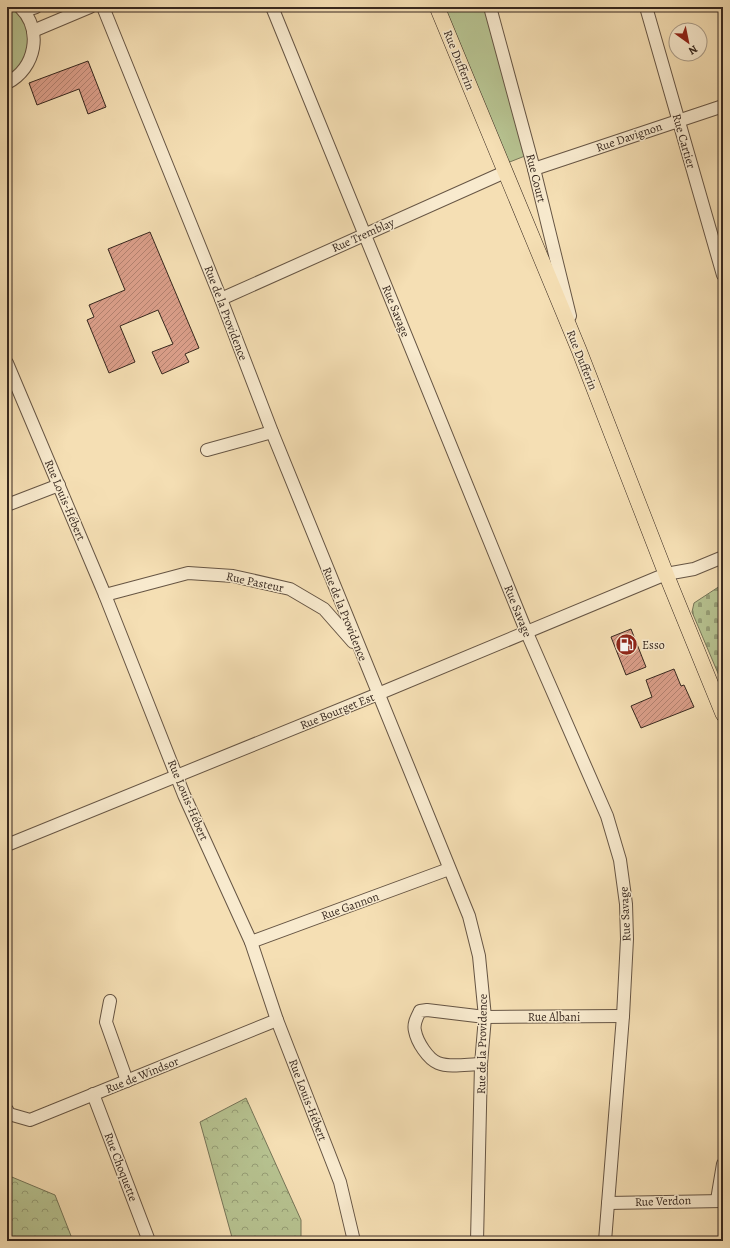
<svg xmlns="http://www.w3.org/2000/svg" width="730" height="1248" font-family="Alegreya,serif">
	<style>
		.forest { fill: url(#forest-crowns); stroke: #767558 }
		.cemetery { fill: url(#cemetery-stones); stroke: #767558 }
		.green { fill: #b7c391; stroke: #767558 }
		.building { fill: url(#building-hatch); stroke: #36271e }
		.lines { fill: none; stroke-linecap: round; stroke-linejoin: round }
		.minor-casing { stroke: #654; stroke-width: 14 }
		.major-casing { stroke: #36271e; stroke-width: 16 }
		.minor { stroke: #f8eace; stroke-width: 12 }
		.major { stroke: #f5dfb4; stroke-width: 15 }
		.labels { text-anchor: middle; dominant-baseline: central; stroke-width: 3; stroke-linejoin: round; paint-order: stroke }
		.street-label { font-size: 12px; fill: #36271e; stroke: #f8eace }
		.poi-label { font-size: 12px; fill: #36271e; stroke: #f8eace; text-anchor: start }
	</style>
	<defs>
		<pattern id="forest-crowns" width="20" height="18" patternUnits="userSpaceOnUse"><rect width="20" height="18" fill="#b7c391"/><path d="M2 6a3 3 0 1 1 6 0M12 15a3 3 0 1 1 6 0" fill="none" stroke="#969e76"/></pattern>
		<pattern id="cemetery-stones" width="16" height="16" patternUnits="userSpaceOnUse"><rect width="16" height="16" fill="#b7c391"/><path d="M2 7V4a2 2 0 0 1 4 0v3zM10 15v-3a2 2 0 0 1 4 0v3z" fill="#969e76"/></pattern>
		<pattern id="building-hatch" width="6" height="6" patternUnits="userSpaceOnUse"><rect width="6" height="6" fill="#da9e89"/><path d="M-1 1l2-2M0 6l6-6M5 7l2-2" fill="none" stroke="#b2816f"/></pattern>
	</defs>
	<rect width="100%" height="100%" fill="#f5dfb4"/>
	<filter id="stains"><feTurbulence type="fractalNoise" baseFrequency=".005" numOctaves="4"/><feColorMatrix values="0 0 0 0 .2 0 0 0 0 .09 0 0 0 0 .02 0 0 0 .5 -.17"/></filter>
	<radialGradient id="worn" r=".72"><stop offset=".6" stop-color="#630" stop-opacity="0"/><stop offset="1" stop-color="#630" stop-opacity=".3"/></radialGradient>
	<g class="forest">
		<polygon points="246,1098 301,1220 301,1241 233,1241 200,1122"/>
		<polygon points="7,1175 55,1195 73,1241 7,1241"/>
	</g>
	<polygon class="cemetery" points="723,584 723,685 692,612 694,603"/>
	<g class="green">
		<polygon points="7,7 20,7 34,45 7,83"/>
		<polygon points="439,7 489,7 530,154 502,165"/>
	</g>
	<g class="building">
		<polygon points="88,61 106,107 88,114 79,89 37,105 29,83"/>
		<polygon points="150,232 199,348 185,354 189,362 162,374 152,352 173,344 158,310 120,326 135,362 109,373 87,320 94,317 89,305 125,290 108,249"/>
		<polygon points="631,629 646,667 626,675 611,637"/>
		<polygon points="674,669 681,686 684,685 694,707 641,728 631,706 652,697 646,680"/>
	</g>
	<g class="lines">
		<defs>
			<g id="minor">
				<polyline points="103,7 221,299 272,432 469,916 479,956 485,1017 481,1064 477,1241"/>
				<polyline points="272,7 527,633 607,816 620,860 626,904 627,939 623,1016 605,1241"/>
				<polyline points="490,7 534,169 570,316"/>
				<polyline points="646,7 723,275"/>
				<polyline points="24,11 36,7"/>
				<polyline points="33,31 90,7"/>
				<path d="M7,83C36,68 43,30 20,7"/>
				<polyline points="534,169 723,106"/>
				<polyline points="221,299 505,172"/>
				<polyline points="7,363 105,595 184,795 251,942 277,1020 340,1182 354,1241"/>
				<polyline points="207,450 272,432"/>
				<polyline points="7,505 59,485"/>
				<polyline points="105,595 188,573 233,576 290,589 324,609 353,642"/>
				<polyline points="7,845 378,694 666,574 694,569 723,557"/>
				<polyline points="251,942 449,869"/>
				<polyline points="110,1001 106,1022 127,1081"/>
				<path d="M481,1064C468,1064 450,1068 438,1063C428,1059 417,1042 415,1031C413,1024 417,1017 420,1011L427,1010L485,1017L623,1016"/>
				<polyline points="93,1094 149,1241"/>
				<polyline points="7,1110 9,1114 30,1120 277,1020"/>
				<polyline points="717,1200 723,1164"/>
				<polyline points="608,1203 723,1201"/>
			</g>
			<polyline id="major" points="437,7 579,350 666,574 723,714"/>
		</defs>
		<use href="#minor" class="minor-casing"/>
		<use href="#major" class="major-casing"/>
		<use href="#minor" class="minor"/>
		<use href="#major" class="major"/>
	</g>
	<defs>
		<symbol id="fuel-disc" viewBox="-11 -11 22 22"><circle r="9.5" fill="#8f2418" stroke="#f8eace"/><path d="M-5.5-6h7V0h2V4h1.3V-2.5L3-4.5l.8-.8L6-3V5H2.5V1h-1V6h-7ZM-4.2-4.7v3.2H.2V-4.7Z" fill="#fff"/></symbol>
	</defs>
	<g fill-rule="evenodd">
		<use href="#fuel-disc" x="614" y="632" width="25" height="25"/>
	</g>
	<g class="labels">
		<g class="street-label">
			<text transform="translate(459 60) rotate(68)">Rue Dufferin</text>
			<text transform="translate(629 137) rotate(-19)">Rue Davignon</text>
			<text transform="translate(684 141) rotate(74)">Rue Cartier</text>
			<text transform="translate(536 178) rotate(76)">Rue Court</text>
			<text transform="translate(363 235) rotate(-24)">Rue Tremblay</text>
			<text transform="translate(396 311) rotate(68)">Rue Savage</text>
			<text transform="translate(226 313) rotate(69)">Rue de la Providence</text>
			<text transform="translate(582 360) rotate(68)">Rue Dufferin</text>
			<text transform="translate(65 500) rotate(67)">Rue Louis-Hébert</text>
			<text transform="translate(255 582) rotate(12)">Rue Pasteur</text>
			<text transform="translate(518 611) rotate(68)">Rue Savage</text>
			<text transform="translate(345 614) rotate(68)">Rue de la Providence</text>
			<text transform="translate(337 711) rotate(-22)">Rue Bourget Est</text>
			<text transform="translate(188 800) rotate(67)">Rue Louis-Hébert</text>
			<text transform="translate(350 906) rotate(-20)">Rue Gannon</text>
			<text transform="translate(625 914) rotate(-93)">Rue Savage</text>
			<text x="554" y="1017">Rue Albani</text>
			<text transform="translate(482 1044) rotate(-89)">Rue de la Providence</text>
			<text transform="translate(142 1075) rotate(-22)">Rue de Windsor</text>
			<text transform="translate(308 1100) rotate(69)">Rue Louis-Hébert</text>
			<text transform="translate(121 1167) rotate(69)">Rue Choquette</text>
			<text transform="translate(663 1201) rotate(-2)">Rue Verdon</text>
		</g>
		<g class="poi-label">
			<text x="642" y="645">Esso</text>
		</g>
	</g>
	<rect width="730" height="1248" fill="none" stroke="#f5dfb4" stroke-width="24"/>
	<rect x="8" y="8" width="714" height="1232" fill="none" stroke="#36271e" stroke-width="2"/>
	<rect x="12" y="12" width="706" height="1224" fill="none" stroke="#36271e"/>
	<g transform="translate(688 42) rotate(147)"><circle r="19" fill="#f8eace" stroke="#aa9c88"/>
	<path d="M0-3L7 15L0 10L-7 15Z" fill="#8f2418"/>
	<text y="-6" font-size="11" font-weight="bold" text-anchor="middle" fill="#36271e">N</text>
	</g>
	<rect width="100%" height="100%" filter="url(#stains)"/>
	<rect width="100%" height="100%" fill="url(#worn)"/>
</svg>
